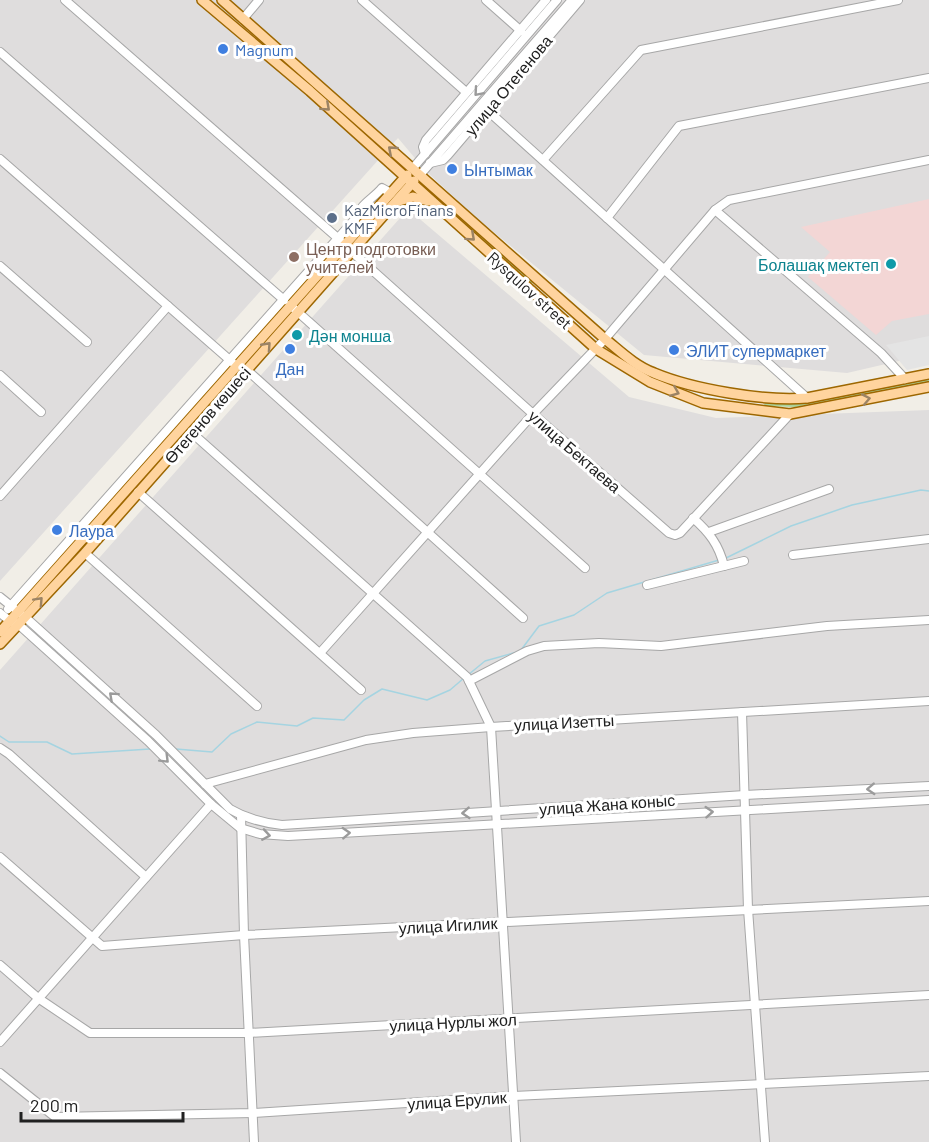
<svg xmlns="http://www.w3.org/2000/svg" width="929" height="1142" font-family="Barlow,sans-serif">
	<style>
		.residential { fill: #dfdddd }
		.commercial { fill: #f3d6d5 }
		.forest { fill: #abd399 }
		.parking { fill: #e4e4e4 }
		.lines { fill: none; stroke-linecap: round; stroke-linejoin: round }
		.stream { stroke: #a5d4e1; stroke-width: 1.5 }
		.minor-casing { stroke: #a7a7a7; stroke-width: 10 }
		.major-casing { stroke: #9d6700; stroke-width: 12 }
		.minor { stroke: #fff; stroke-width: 8 }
		.major { stroke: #ffd49e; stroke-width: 9 }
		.oneway { stroke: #9b9b9b }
		.oneway2 { stroke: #9b8365 }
		.shop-dot { fill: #3f7fe0; stroke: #fff; stroke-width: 2 }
		.service-dot { fill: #5c6f8a; stroke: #fff; stroke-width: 2 }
		.education-dot { fill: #8d6e63; stroke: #fff; stroke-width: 2 }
		.culture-dot { fill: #0f9aa8; stroke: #fff; stroke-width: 2 }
		.labels { text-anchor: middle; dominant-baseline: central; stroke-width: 6; stroke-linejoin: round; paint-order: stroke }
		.shop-label { font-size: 16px; fill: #366cbe; stroke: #fff; text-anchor: start }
		.street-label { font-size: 16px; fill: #202020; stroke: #fff }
		.service-label { font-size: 16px; fill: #4e5e75; stroke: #fff; text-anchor: start }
		.education-label { font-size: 16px; fill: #785e54; stroke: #fff; text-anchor: start }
		.culture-label { font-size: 16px; fill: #0d838f; stroke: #fff; text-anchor: end }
	</style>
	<rect width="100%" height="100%" fill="#f1eee7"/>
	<g class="residential">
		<polygon points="0,0 929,0 929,354 847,373 644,355 474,216 425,170 398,138 0,581"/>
		<polygon points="408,209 629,397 716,418 929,410 929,1142 0,1142 0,670"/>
	</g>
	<polygon class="commercial" points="929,199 929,314 892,321 876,335 808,277 830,252 801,227"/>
	<g class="forest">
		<polygon points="421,181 533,282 530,286 418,185"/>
		<polygon points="929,379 929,383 795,407 764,406 765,401 795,403"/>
	</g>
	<polygon class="parking" points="929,336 929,365 907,370 886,345"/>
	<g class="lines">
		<g class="stream">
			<polyline points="724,559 791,526 852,505 921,490 929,491"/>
			<polyline points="521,650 539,626 574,615 607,593 719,560"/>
			<polyline points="468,675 485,661 517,652"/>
			<polyline points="0,736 9,742 47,742 72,754 150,749"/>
			<polyline points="176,749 212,752 231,734 257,722 297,726 313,718 344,720 364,700 382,689 427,700 450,690 464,678"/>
		</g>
		<defs>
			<g id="minor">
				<polyline points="65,0 340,240"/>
				<polyline points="362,0 466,92"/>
				<polyline points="486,0 521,31"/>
				<polyline points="243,19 259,0"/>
				<polyline points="0,52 284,300"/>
				<polyline points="487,110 807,398"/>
				<polyline points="425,154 423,147 426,140 546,0"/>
				<polyline points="0,159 232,362"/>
				<polyline points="543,160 641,50 898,0"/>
				<polyline points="430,163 443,160 448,155 580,0"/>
				<polyline points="413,168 557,0"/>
				<polyline points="420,175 572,0"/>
				<polyline points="715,210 881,353 905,379"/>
				<polyline points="607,218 679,126 929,78"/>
				<polyline points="352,252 533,414 669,533 675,535 680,533 790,414"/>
				<polyline points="0,266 87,342"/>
				<polyline points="290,305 585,568"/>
				<polyline points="247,370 523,618"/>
				<polyline points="0,375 41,412"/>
				<polyline points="192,433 467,677 491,727 516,1142"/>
				<polyline points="138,492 361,690"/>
				<polyline points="0,496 168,306"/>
				<path d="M693,518C709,532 719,545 724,566"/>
				<polyline points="709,532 829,489"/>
				<polyline points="85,553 257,706"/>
				<polyline points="793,555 929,539"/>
				<polyline points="647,585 744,561"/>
				<path d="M0,597L25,617L156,735L230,809C247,819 263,823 282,825L745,795L929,786"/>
				<path d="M8,609L356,218C361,203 373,199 382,188L391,193"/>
				<polyline points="0,613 10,621 18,624 148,741 211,804 240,828 260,834 288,836 929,800"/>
				<polyline points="320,653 533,414 605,339 715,210 729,200 929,160"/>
				<polyline points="469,681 527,651 544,646 599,643 661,646 827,626 929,620"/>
				<polyline points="742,712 748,909 765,1142"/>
				<polyline points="0,748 9,754 146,877"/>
				<polyline points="205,784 366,740 413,733 491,727 929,701"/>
				<polyline points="241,815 244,935 254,1142"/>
				<polyline points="0,857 102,946 244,935 929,901"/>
				<polyline points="0,965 38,998 90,1033 249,1033 929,995"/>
				<polyline points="0,1042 211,804"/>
				<polyline points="0,1073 55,1117 253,1113 514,1096 929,1076"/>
			</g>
			<g id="major">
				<polyline points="202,0 310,91 596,349 650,382 703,403 790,414 929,387"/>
				<path d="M222,0L605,339C620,351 635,366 654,373C692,389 766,402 807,398L929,374"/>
				<polyline points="399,201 413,197 428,201"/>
				<polyline points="0,632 407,175"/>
				<polyline points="0,644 85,553 414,181"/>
			</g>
		</defs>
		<use href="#minor" class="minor-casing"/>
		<use href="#major" class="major-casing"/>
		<use href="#minor" class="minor"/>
		<use href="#major" class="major"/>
	</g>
	<defs><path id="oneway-chevron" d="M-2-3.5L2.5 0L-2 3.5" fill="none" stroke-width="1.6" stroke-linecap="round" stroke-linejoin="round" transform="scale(1.5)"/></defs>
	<g class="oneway">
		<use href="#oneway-chevron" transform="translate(478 92) rotate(131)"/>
		<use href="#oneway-chevron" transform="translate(113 696) rotate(-138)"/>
		<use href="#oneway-chevron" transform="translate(165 759) rotate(45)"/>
		<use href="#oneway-chevron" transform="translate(871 789) rotate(177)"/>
		<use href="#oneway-chevron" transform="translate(709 812) rotate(-4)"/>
		<use href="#oneway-chevron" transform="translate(466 813) rotate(176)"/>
		<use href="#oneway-chevron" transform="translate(346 833) rotate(-3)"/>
		<use href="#oneway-chevron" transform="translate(266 835) rotate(9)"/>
	</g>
	<g class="oneway2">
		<use href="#oneway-chevron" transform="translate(326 107) rotate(42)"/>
		<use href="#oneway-chevron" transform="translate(392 150) rotate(-139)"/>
		<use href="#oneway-chevron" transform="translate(471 237) rotate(42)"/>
		<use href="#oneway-chevron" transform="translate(267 346) rotate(-48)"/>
		<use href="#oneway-chevron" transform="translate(675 392) rotate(22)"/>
		<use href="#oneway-chevron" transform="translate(866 399) rotate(-11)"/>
		<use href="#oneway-chevron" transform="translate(39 601) rotate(-47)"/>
	</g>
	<g class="shop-dot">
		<circle cx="223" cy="49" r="6"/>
		<circle cx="452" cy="169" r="6"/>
		<circle cx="290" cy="349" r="6"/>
		<circle cx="674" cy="350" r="6"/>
		<circle cx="57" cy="530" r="6"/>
	</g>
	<circle class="service-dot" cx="332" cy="218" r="6"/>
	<circle class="education-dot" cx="294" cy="257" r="6"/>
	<g class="culture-dot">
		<circle cx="891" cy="264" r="6"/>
		<circle cx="297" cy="335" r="6"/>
	</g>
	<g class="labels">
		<g class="shop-label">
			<text x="235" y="49">Magnum</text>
			<text x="464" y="169">Ынтымак</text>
			<text x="686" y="350">ЭЛИТ супермаркет</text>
			<text x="290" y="368" text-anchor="middle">Дан</text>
			<text x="69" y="530">Лаура</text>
		</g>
		<g class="street-label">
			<text transform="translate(508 85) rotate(-50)">улица Отегенова</text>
			<text transform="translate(530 290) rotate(42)">Rysqulov street</text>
			<text transform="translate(207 415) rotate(-49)">Өтегенов көшесі</text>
			<text transform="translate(575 451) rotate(41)">улица Бектаева</text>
			<text transform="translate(564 722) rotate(-3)">улица Изетты</text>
			<text transform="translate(607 804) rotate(-4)">улица Жана коныс</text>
			<text transform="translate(448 925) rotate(-3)">улица Игилик</text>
			<text transform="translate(453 1022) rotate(-3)">улица Нурлы жол</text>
			<text transform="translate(457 1100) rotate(-4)">улица Ерулик</text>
		</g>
		<g class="service-label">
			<text x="344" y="209">KazMicroFinans<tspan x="344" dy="18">KMF</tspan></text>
		</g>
		<g class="education-label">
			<text x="306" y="248">Центр подготовки<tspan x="306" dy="18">учителей</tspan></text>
		</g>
		<g class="culture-label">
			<text x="879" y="264">Болашақ мектеп</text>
			<text x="309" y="335" text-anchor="start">Дән монша</text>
		</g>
	</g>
	<path d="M21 1112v9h162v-9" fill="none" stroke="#202020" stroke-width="3"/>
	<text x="30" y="1112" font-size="18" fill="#202020" stroke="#ffffff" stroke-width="4.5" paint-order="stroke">200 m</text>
</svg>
